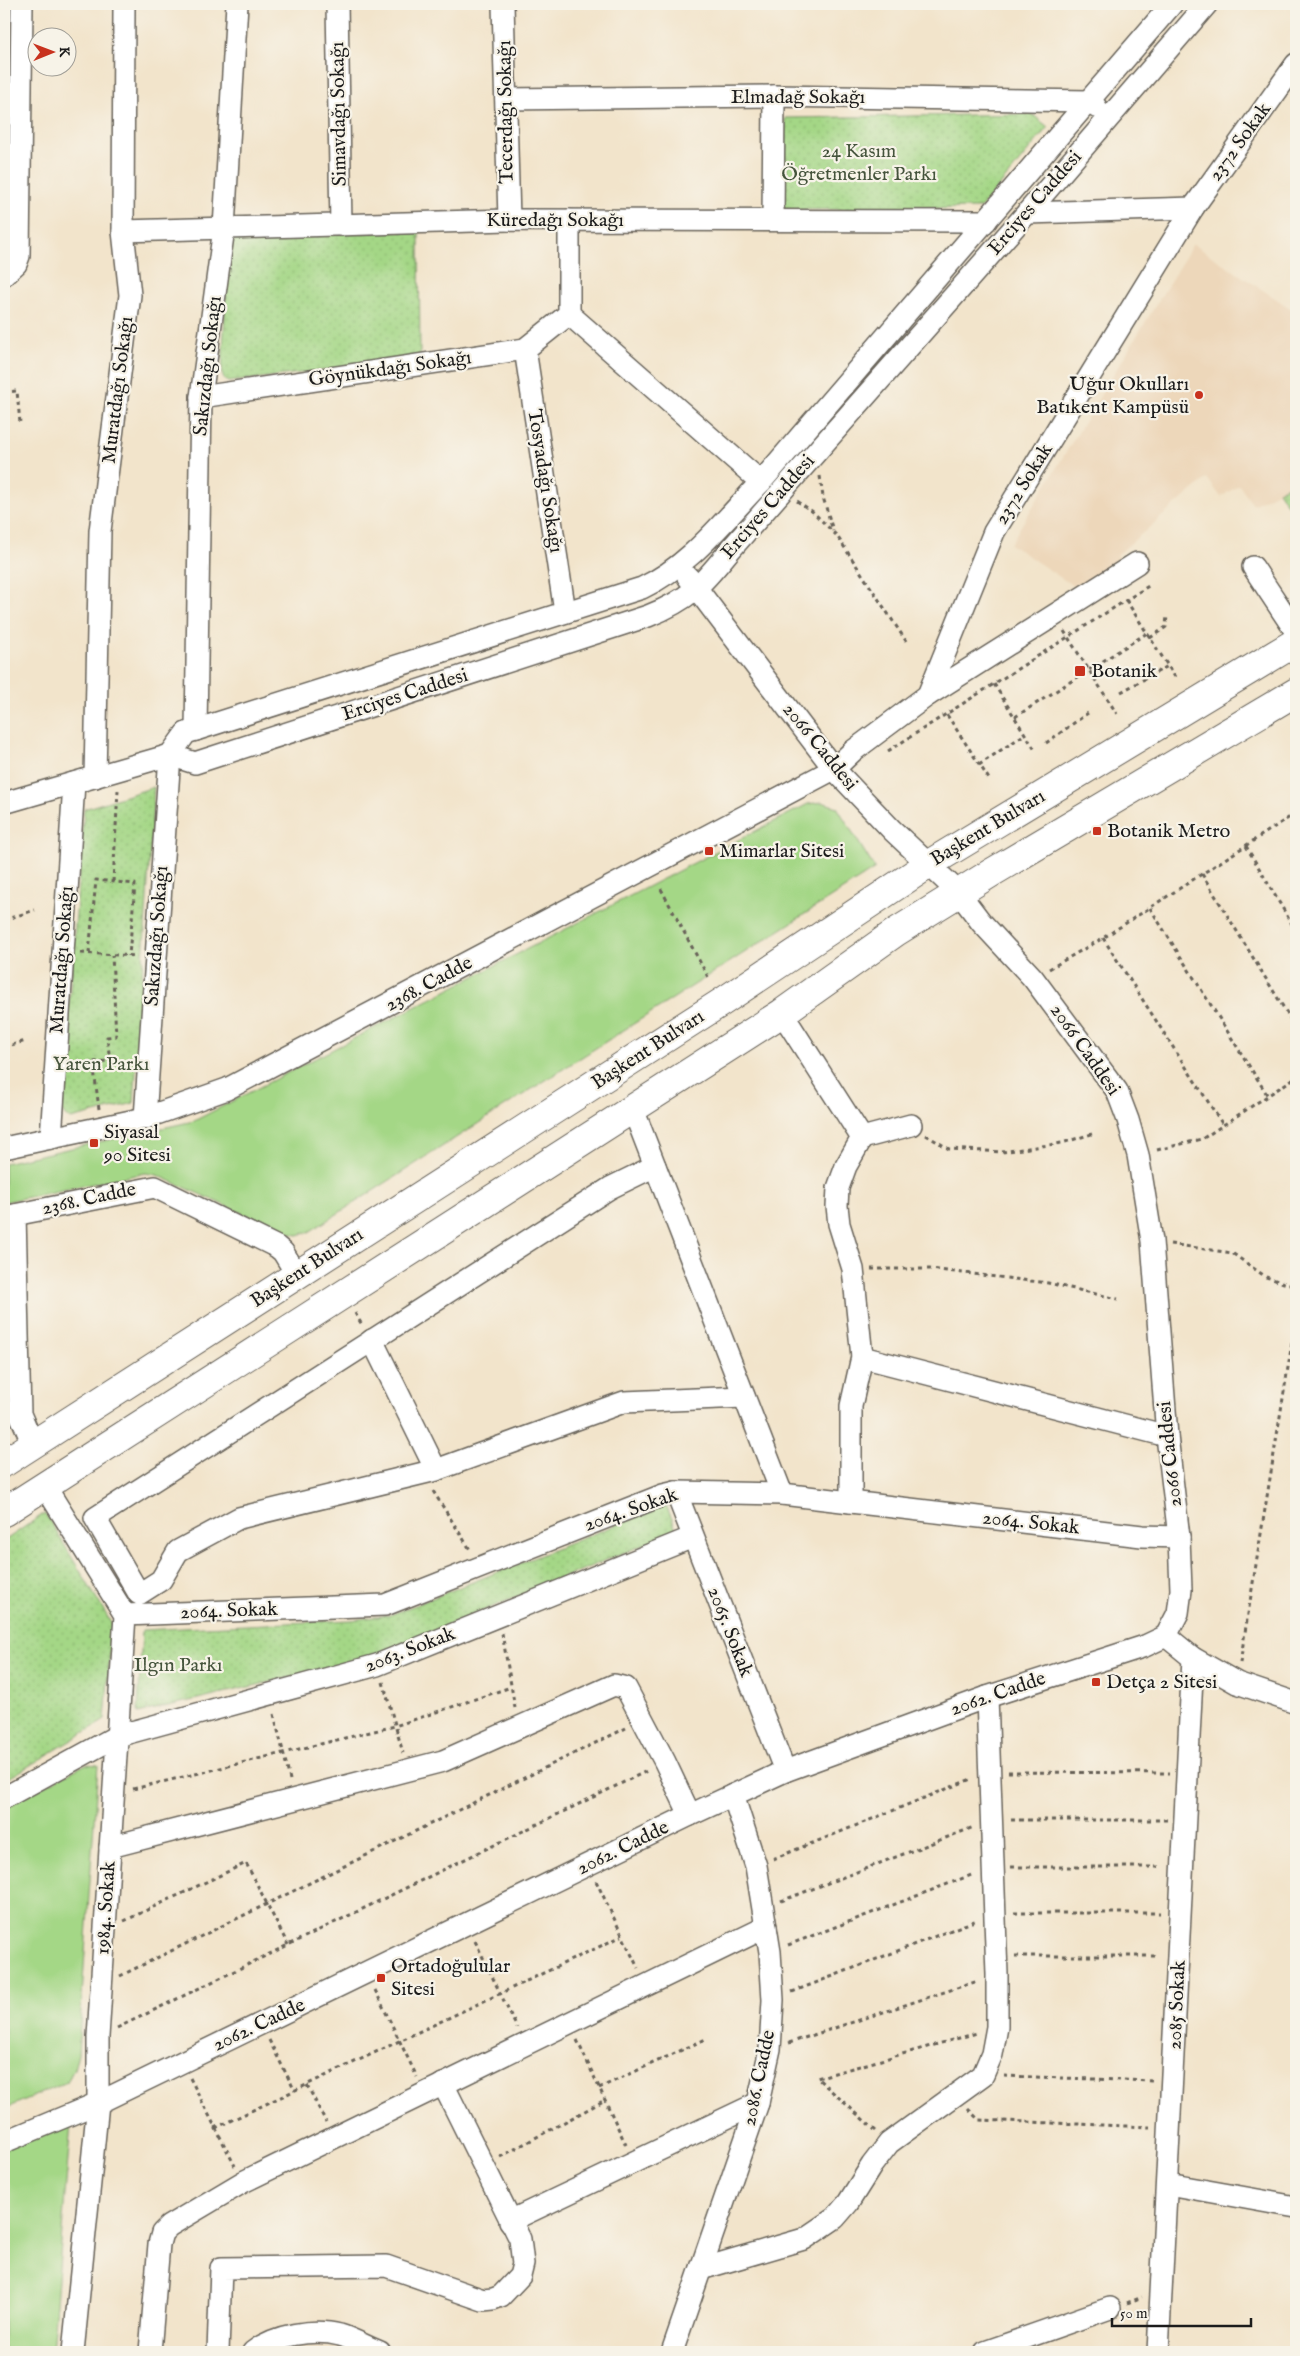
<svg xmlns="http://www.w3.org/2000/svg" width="1300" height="2356" font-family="'IM FELL English',serif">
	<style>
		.built { fill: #edd7ba }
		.green { fill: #a4d786; stroke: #607a51 }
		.park { fill: url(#park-dots); stroke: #607a51 }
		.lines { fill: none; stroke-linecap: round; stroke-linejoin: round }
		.minor-casing { stroke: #676259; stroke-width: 24 }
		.major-casing { stroke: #676259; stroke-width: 30 }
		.path { stroke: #676259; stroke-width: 3; stroke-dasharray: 4 4; stroke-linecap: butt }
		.minor { stroke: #fff; stroke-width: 21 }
		.major { stroke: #fff; stroke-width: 28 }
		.poi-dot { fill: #c8321e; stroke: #f7f3e8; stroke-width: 2 }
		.labels { text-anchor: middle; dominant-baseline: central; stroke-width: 4.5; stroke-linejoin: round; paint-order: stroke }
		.street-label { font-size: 20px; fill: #1c1c1c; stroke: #f7f3e8 }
		.park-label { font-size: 20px; fill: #45543c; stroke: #f7f3e8 }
		.poi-label { font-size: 20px; fill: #1c1c1c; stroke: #f7f3e8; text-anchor: start }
	</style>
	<defs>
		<pattern id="park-dots" width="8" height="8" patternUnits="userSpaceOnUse" patternTransform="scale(1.25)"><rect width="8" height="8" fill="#a4d786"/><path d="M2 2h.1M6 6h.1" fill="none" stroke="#8db873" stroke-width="1.8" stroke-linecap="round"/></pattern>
	</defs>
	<rect width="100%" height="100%" fill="#f7f3e8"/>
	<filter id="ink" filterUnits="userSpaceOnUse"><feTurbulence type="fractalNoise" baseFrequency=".02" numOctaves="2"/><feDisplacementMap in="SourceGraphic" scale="10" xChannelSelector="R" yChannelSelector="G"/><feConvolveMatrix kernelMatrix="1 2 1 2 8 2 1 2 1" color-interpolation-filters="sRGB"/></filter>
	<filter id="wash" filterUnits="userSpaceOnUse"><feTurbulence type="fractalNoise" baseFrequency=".0096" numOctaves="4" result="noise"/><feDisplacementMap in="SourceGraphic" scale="20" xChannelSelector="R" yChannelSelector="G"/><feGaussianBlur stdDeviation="1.12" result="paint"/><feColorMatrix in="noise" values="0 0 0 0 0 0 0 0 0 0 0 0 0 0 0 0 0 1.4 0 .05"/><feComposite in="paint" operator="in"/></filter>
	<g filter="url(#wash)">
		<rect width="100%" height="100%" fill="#f2e4cb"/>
		<polygon class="built" points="1193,244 1296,312 1296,482 1253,505 1239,485 1221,497 1207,478 1117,555 1123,566 1081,591 1010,544"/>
		<g class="green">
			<polygon points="822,802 837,807 875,869 309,1232 298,1235 286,1233 157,1175 145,1173 4,1202 4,1163 194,1121 808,804"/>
			<polygon points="86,1764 98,1765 78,2054 74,2069 67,2082 4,2109 4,1807"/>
			<polygon points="71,2123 52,2352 4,2352 4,2149"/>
		</g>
		<g class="park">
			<polygon points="1032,114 1048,127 981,208 784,210 785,118"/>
			<polygon points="419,231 420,358 229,382 224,379 222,374 228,245 235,237"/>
			<polygon points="1296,482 1296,517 1278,491"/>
			<polygon points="154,787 134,1103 71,1119 65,1116 61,1109 84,809"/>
			<polygon points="666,1505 677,1531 375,1655 334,1667 138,1713 142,1630 351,1620 390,1615"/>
			<polygon points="45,1513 112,1624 105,1720 4,1781 4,1541"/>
		</g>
	</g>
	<g filter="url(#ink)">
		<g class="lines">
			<defs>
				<g id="minor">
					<polyline points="337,4 341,225"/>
					<polyline points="503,4 509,220"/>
					<path d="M1172,4L761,482C724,520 691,565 642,588L186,733L170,755L195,763L648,616C691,599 702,584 730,550L1027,213L1207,4"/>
					<polyline points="506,99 774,96 1089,101 1096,107"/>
					<polyline points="1027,213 1193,208"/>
					<polyline points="773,220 774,96"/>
					<polyline points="123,231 509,220 986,221"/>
					<polyline points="4,275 16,264 19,256 22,4"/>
					<polyline points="569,314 761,482"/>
					<polyline points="525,349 565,612"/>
					<polyline points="201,397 525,349 569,314 569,220"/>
					<polyline points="1253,567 1296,632"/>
					<polyline points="688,577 834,769 892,830 959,893 981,922 1033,978 1117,1091 1128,1120 1138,1155 1152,1241 1167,1436 1179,1537 1181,1590 1178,1613 1166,1636"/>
					<polyline points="928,695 1137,563"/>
					<polyline points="196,730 201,397 224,228 237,4"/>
					<polyline points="95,777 100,531 130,295 123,231 124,4"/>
					<polyline points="4,803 170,755 145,1118"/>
					<polyline points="782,1013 862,1138 846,1166 838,1188 837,1206 839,1224 853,1269 862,1357 851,1406 851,1502"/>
					<polyline points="633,1109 782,1494"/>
					<polyline points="51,1138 74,783"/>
					<polyline points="862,1138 911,1125"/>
					<polyline points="4,1148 145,1118 227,1089 834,769 853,751 928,695 994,532 1193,208 1296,64"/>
					<polyline points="655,1166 610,1188 95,1518 139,1594 161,1580 178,1551 239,1518 436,1470 624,1402 744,1397"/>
					<polyline points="15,1215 20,1414 33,1444"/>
					<polyline points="4,1217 155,1187 277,1247 283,1252 297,1275"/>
					<polyline points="372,1340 436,1470"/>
					<polyline points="862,1357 1167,1436"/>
					<polyline points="45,1486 125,1615 98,2037 98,2103 73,2352"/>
					<polyline points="676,1492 785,1771"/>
					<polyline points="125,1615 385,1605 663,1495 676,1492 782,1494 1142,1536 1179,1537"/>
					<polyline points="1166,1636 1193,1658 1237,1683 1296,1703"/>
					<polyline points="4,1798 117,1736 377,1665 693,1537"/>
					<polyline points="110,1847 443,1761 614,1685 626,1688 665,1762 690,1815"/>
					<polyline points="4,2142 98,2103 690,1815 785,1771 987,1697 1145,1646 1166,1636"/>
					<polyline points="1168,2184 1296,2207"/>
					<polyline points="510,2221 758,2103"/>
					<polyline points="701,2269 804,2239 835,2218 848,2203 872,2165 889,2143 983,2075 992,2054 997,2027 997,1974 987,1697"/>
					<polyline points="150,2352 159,2244 162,2233 169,2226 243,2182 766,1927"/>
					<polyline points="218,2352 221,2268 386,2266 483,2300 493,2299 501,2296 520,2276 523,2264 520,2239 443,2084"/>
					<path d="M253,2352C274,2335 313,2328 340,2335C353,2339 367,2347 380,2352"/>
					<polyline points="672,2352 758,2103 770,2049 773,2000 770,1952 756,1866 733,1795"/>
					<polyline points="985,2352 1110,2308"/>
					<polyline points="1158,2352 1193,1658"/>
				</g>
				<g id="major">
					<polyline points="4,1463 722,1002 929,864 1296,642"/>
					<polyline points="4,1512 782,1013 896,932 991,873 1296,692"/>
				</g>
			</defs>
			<use href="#minor" class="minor-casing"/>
			<use href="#major" class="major-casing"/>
			<g class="path">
				<polyline points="4,392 17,391 20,423"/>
				<polyline points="820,476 823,497 833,531"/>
				<polyline points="797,501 813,512 837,536 906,641"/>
				<polyline points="1126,600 1175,677"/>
				<polyline points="1064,631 1117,714"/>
				<polyline points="1150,638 1166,627 1167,615"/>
				<polyline points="994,684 1035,750"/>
				<polyline points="1121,692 1168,666"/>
				<polyline points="947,715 989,779"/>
				<polyline points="1015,717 1147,633"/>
				<polyline points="1046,743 1088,713"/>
				<polyline points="888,751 1150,585"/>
				<polyline points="979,765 1025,734"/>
				<polyline points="1246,846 1296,931"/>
				<polyline points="1202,874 1296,1028"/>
				<polyline points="113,882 118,790"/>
				<polyline points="661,889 708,977"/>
				<polyline points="1150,908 1268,1096"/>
				<polyline points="4,920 35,910"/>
				<polyline points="1103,938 1223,1125"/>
				<polyline points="81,953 137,956"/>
				<polyline points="89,953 96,880 135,884 129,956"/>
				<polyline points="1049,969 1103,938 1296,813"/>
				<polyline points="4,1047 26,1041"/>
				<polyline points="99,1109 93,1062 110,1061 107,1037 116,1036 112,955"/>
				<polyline points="926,1135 949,1149 1002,1152 1062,1143 1095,1133"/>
				<polyline points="1157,1150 1202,1139 1296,1077"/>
				<polyline points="1170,1244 1232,1253 1266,1277 1296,1287"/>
				<polyline points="871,1269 930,1269 1048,1283 1118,1299"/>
				<polyline points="355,1313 362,1325"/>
				<polyline points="433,1491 471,1551"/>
				<polyline points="502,1633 515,1708"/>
				<polyline points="1240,1663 1296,1318"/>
				<polyline points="383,1682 403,1753"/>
				<polyline points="274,1714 290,1780"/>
				<polyline points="1008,1772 1170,1773"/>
				<polyline points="133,1789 395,1726 511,1687"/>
				<polyline points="1011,1820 1167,1820"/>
				<polyline points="773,1859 971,1779"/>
				<polyline points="1011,1867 1163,1867"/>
				<polyline points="596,1881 638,1968"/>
				<polyline points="781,1901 974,1827"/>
				<polyline points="1014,1913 1160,1913"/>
				<polyline points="124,1921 246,1863 288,1945"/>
				<polyline points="475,1941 517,2028"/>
				<polyline points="788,1945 974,1874"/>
				<polyline points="1015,1956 1158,1956"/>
				<polyline points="120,1976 626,1728"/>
				<polyline points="375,1990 417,2077"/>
				<polyline points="792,1992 977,1920"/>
				<polyline points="117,2028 649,1770"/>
				<polyline points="269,2040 295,2091"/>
				<polyline points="577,2040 626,2145"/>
				<polyline points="789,2043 978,1981"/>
				<polyline points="1004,2076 1152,2081"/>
				<polyline points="190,2078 235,2166"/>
				<polyline points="307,2085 326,2122"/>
				<polyline points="599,2088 708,2038"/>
				<polyline points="968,2109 979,2120 1150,2127"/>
				<polyline points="215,2128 622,1936"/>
				<polyline points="876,2131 817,2078 977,2033"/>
				<polyline points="500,2157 605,2100"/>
				<polyline points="1127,2303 1142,2297"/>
			</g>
			<use href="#minor" class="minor"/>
			<use href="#major" class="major"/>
		</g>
	</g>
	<g class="poi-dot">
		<circle cx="1199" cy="395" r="5"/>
		<rect x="1074" y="665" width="12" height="12" rx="2.5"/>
		<rect x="1092" y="826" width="10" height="10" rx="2.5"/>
		<rect x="704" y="846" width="10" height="10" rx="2.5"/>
		<rect x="89" y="1138" width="10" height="10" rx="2.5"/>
		<rect x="1091" y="1677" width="10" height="10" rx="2.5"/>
		<rect x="376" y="1973" width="10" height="10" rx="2.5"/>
	</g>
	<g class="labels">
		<g class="street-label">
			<text x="798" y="97">Elmadağ Sokağı</text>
			<text transform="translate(506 112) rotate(-91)">Tecerdağı Sokağı</text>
			<text transform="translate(339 114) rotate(-91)">Simavdağı Sokağı</text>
			<text transform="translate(1240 142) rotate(-54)">2372 Sokak</text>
			<text transform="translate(1035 203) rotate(-49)">Erciyes Caddesi</text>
			<text x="555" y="220">Küredağı Sokağı</text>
			<text transform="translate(208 366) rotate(-84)">Sakızdağı Sokağı</text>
			<text transform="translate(390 369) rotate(-8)">Göynükdağı Sokağı</text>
			<text transform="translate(118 390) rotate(-83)">Muratdağı Sokağı</text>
			<text transform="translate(545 481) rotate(81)">Tosyadağı Sokağı</text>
			<text transform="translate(1024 484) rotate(-58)">2372 Sokak</text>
			<text transform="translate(768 507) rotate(-49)">Erciyes Caddesi</text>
			<text transform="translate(405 695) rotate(-18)">Erciyes Caddesi</text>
			<text transform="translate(820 747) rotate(51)">2066 Caddesi</text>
			<text transform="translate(988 828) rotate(-31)">Başkent Bulvarı</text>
			<text transform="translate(157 936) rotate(-86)">Sakızdağı Sokağı</text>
			<text transform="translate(62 960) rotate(-86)">Muratdağı Sokağı</text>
			<text transform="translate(429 984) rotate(-28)">2368. Cadde</text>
			<text transform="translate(648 1050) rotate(-33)">Başkent Bulvarı</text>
			<text transform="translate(1085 1050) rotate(55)">2066 Caddesi</text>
			<text transform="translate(89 1199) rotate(-12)">2368. Cadde</text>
			<text transform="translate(307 1268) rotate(-33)">Başkent Bulvarı</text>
			<text transform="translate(1170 1454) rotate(-96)">2066 Caddesi</text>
			<text transform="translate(631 1510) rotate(-19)">2064. Sokak</text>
			<text transform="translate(1031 1523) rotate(6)">2064. Sokak</text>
			<text transform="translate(229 1611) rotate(-2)">2064. Sokak</text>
			<text transform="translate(730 1632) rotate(69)">2065. Sokak</text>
			<text transform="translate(410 1650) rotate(-21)">2063. Sokak</text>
			<text transform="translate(998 1694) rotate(-19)">2062. Cadde</text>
			<text transform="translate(623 1848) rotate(-26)">2062. Cadde</text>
			<text transform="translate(106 1908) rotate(-86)">1984. Sokak</text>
			<text transform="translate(1177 2005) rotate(-87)">2085 Sokak</text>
			<text transform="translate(259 2025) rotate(-25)">2062. Cadde</text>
			<text transform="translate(759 2078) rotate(-78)">2086. Cadde</text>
		</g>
		<g class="park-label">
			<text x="859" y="151">24 Kasım<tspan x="859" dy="23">Öğretmenler Parkı</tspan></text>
			<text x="101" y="1064">Yaren Parkı</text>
			<text x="178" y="1665">Ilgın Parkı</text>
		</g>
		<g class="poi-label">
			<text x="1189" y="384" text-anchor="end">Uğur Okulları<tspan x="1189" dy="23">Batıkent Kampüsü</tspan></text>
			<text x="1091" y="671">Botanik</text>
			<text x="1107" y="831">Botanik Metro</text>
			<text x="719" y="851">Mimarlar Sitesi</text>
			<text x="104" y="1132">Siyasal<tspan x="104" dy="23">90 Sitesi</tspan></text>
			<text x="1106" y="1682">Detça 2 Sitesi</text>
			<text x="391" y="1966">Ortadoğulular<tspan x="391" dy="23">Sitesi</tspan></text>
		</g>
	</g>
	<rect width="1300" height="2356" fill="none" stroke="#f7f3e8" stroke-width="20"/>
	<g transform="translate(52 52) rotate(89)"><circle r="24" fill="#f7f3e8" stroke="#9f9d96"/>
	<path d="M0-4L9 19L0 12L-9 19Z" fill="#c8321e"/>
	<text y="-8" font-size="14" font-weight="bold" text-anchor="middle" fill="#1c1c1c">K</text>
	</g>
	<path d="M1112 2318v8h139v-8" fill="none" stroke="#1c1c1c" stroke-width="2.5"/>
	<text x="1120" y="2318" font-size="15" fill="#1c1c1c" stroke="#f7f3e8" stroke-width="4" paint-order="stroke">50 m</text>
</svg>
